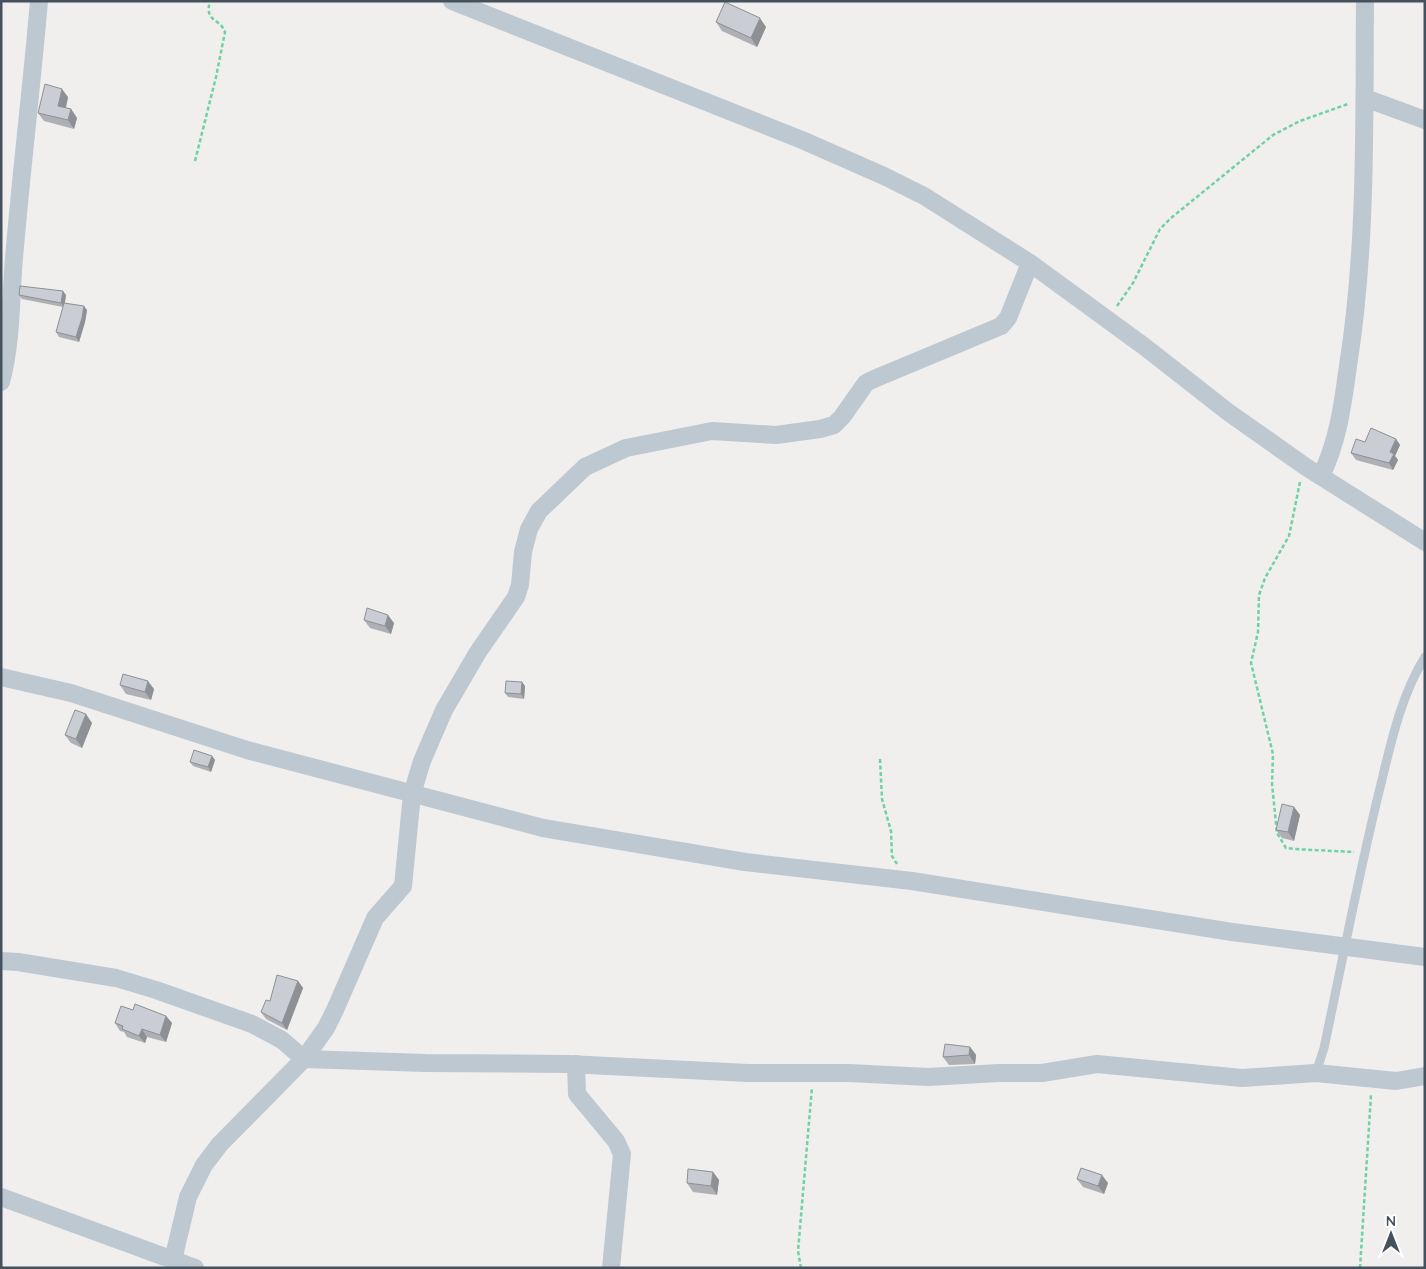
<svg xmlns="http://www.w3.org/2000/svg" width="1426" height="1269" font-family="Quicksand,sans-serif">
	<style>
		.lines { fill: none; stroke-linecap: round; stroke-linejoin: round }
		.path { stroke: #6fd2a3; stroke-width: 2.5; stroke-dasharray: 4 2.5; stroke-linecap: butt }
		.lane { stroke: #bdc8d1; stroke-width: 9 }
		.street { stroke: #bdc8d1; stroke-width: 18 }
		.wall { fill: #aeb0b5 }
		.shaded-wall { fill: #8d9094 }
		.building { fill: #cacdd3; stroke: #8d9094 }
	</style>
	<rect width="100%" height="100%" fill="#f1eeee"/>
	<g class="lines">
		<g class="path">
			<path d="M195,161L216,77L225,32C220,18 204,22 210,1"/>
			<polyline points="1117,306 1133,283 1160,229 1171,218 1273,135 1300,121 1348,104"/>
			<polyline points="1300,482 1289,536 1265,578 1259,595 1258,632 1251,663 1273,754 1272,784 1277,833 1286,848 1294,849 1354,852"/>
			<polyline points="880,759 882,799 891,831 892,856 897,864"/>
			<polyline points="801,1268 798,1251 812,1087"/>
			<polyline points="1360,1268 1371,1095"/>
		</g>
		<path class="lane" d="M1316,1073L1324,1048C1342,963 1358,877 1379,792C1390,747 1400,697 1425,657"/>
		<g class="street">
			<polyline points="452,1 802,140 884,176 924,196 1030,263 1145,347 1228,412 1306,467 1425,542"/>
			<polyline points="1365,98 1425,120"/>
			<path d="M1,382C13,337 10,293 15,247C22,165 32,83 39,1"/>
			<path d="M1321,476C1338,442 1343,403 1348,366C1367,246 1364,123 1365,1"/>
			<polyline points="1,677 71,693 247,750 543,828 745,862 912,881 1232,932 1425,957"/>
			<polyline points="1,961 18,962 116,978 156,990 252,1024 282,1040 304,1059 425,1063 568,1064 748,1073 849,1073 928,1077 999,1073 1042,1073 1097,1064 1242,1078 1316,1073 1396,1081 1425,1076"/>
			<polyline points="576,1064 577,1094 616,1141 622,1154 611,1268"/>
			<polyline points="1,1197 195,1268"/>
			<polyline points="173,1260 188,1197 204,1165 220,1144 304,1059 326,1028 335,1010 375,918 403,886 412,794 422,761 444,710 478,652 516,597 520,585 523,552 529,529 539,511 585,467 626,448 712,431 776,435 820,429 834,425 842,417 866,383 874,379 1001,326 1008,318 1030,263"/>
		</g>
	</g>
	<g class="wall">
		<polygon points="716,22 766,27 757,47 722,31"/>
		<polygon points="68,97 66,108 71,109 77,118 74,129 44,121 38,113"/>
		<polygon points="19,295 66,295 65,303 87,310 85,322 79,342 59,337 56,332 63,307 22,299"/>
		<polygon points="1396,439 1400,445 1395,456 1398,460 1393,470 1356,460 1351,453 1365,442"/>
		<polygon points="364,620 394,623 391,634 370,628"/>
		<polygon points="522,682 525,686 524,699 508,697 505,693"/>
		<polygon points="120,685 154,689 151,700 126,694"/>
		<polygon points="92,723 82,748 71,743 65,735"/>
		<polygon points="212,756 215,760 211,772 193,766 190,762"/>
		<polygon points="1294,807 1300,815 1294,841 1282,838 1276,830"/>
		<polygon points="298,981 303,988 287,1030 266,1019 261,1012 270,1001"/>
		<polygon points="133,1010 166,1016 172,1023 166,1042 147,1037 145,1043 127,1037 124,1032 120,1031 115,1023"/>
		<polygon points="970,1047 976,1055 975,1064 949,1065 943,1057"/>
		<polygon points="713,1172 719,1180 717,1195 693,1192 687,1183"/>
		<polygon points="1077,1179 1108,1183 1104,1194 1083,1187"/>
	</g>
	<g class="shaded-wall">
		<polygon points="760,18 766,27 757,47 751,38"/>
		<polygon points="62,89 68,97 64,115 58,106"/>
		<polygon points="71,109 77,118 74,129 68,120"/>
		<polygon points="63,291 66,295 64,307 61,303"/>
		<polygon points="84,306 87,310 85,322 79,342 76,337"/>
		<polygon points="1396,439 1400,445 1395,456 1398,460 1393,470 1389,463 1390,452"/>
		<polygon points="388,615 394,623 391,634 385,626"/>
		<polygon points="148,681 154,689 151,700 145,692"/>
		<polygon points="522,682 525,686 524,699 521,694"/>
		<polygon points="86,714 92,723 82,748 76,739"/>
		<polygon points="212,756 215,760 211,772 208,767"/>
		<polygon points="1294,807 1300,815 1294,841 1288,832"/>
		<polygon points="298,981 303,988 287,1030 282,1023"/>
		<polygon points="166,1016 172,1023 166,1042 160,1035"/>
		<polygon points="142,1029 147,1037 145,1043 139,1036"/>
		<polygon points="970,1047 976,1055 975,1064 969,1055"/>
		<polygon points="713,1172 719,1180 717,1195 711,1186"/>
		<polygon points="1102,1175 1108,1183 1104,1194 1098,1186"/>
	</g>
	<g class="building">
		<polygon points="725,2 760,18 751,38 716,22"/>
		<polygon points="45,84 62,89 58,106 71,109 68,120 38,113"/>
		<polygon points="20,286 63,291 61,303 19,295"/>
		<polygon points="64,303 84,306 82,318 76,337 56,332"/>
		<polygon points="1371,428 1396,439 1390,452 1394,454 1389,463 1351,453 1356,439 1365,442"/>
		<polygon points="367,608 388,615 385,626 364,620"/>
		<polygon points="123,674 148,681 145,692 120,685"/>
		<polygon points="506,681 522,682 521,694 505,693"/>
		<polygon points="75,710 86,714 76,739 65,735"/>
		<polygon points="194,750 212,756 208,767 190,762"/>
		<polygon points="1282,804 1294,807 1288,832 1276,830"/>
		<polygon points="277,975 298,981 282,1023 261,1012 266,1000 270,1001"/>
		<polygon points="135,1004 166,1016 160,1035 142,1029 139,1036 122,1029 123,1026 115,1023 121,1006 133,1010"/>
		<polygon points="945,1044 970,1047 969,1055 943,1057"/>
		<polygon points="1081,1168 1102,1175 1098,1186 1077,1179"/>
		<polygon points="688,1169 713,1172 711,1186 687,1183"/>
	</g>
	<rect width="1426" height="1269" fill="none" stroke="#45515d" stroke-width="5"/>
	<g transform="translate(1391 1234)" stroke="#ffffff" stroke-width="4" paint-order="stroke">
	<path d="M0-4L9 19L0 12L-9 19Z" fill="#45515d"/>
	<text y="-8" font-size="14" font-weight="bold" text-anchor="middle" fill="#45515d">N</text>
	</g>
</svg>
